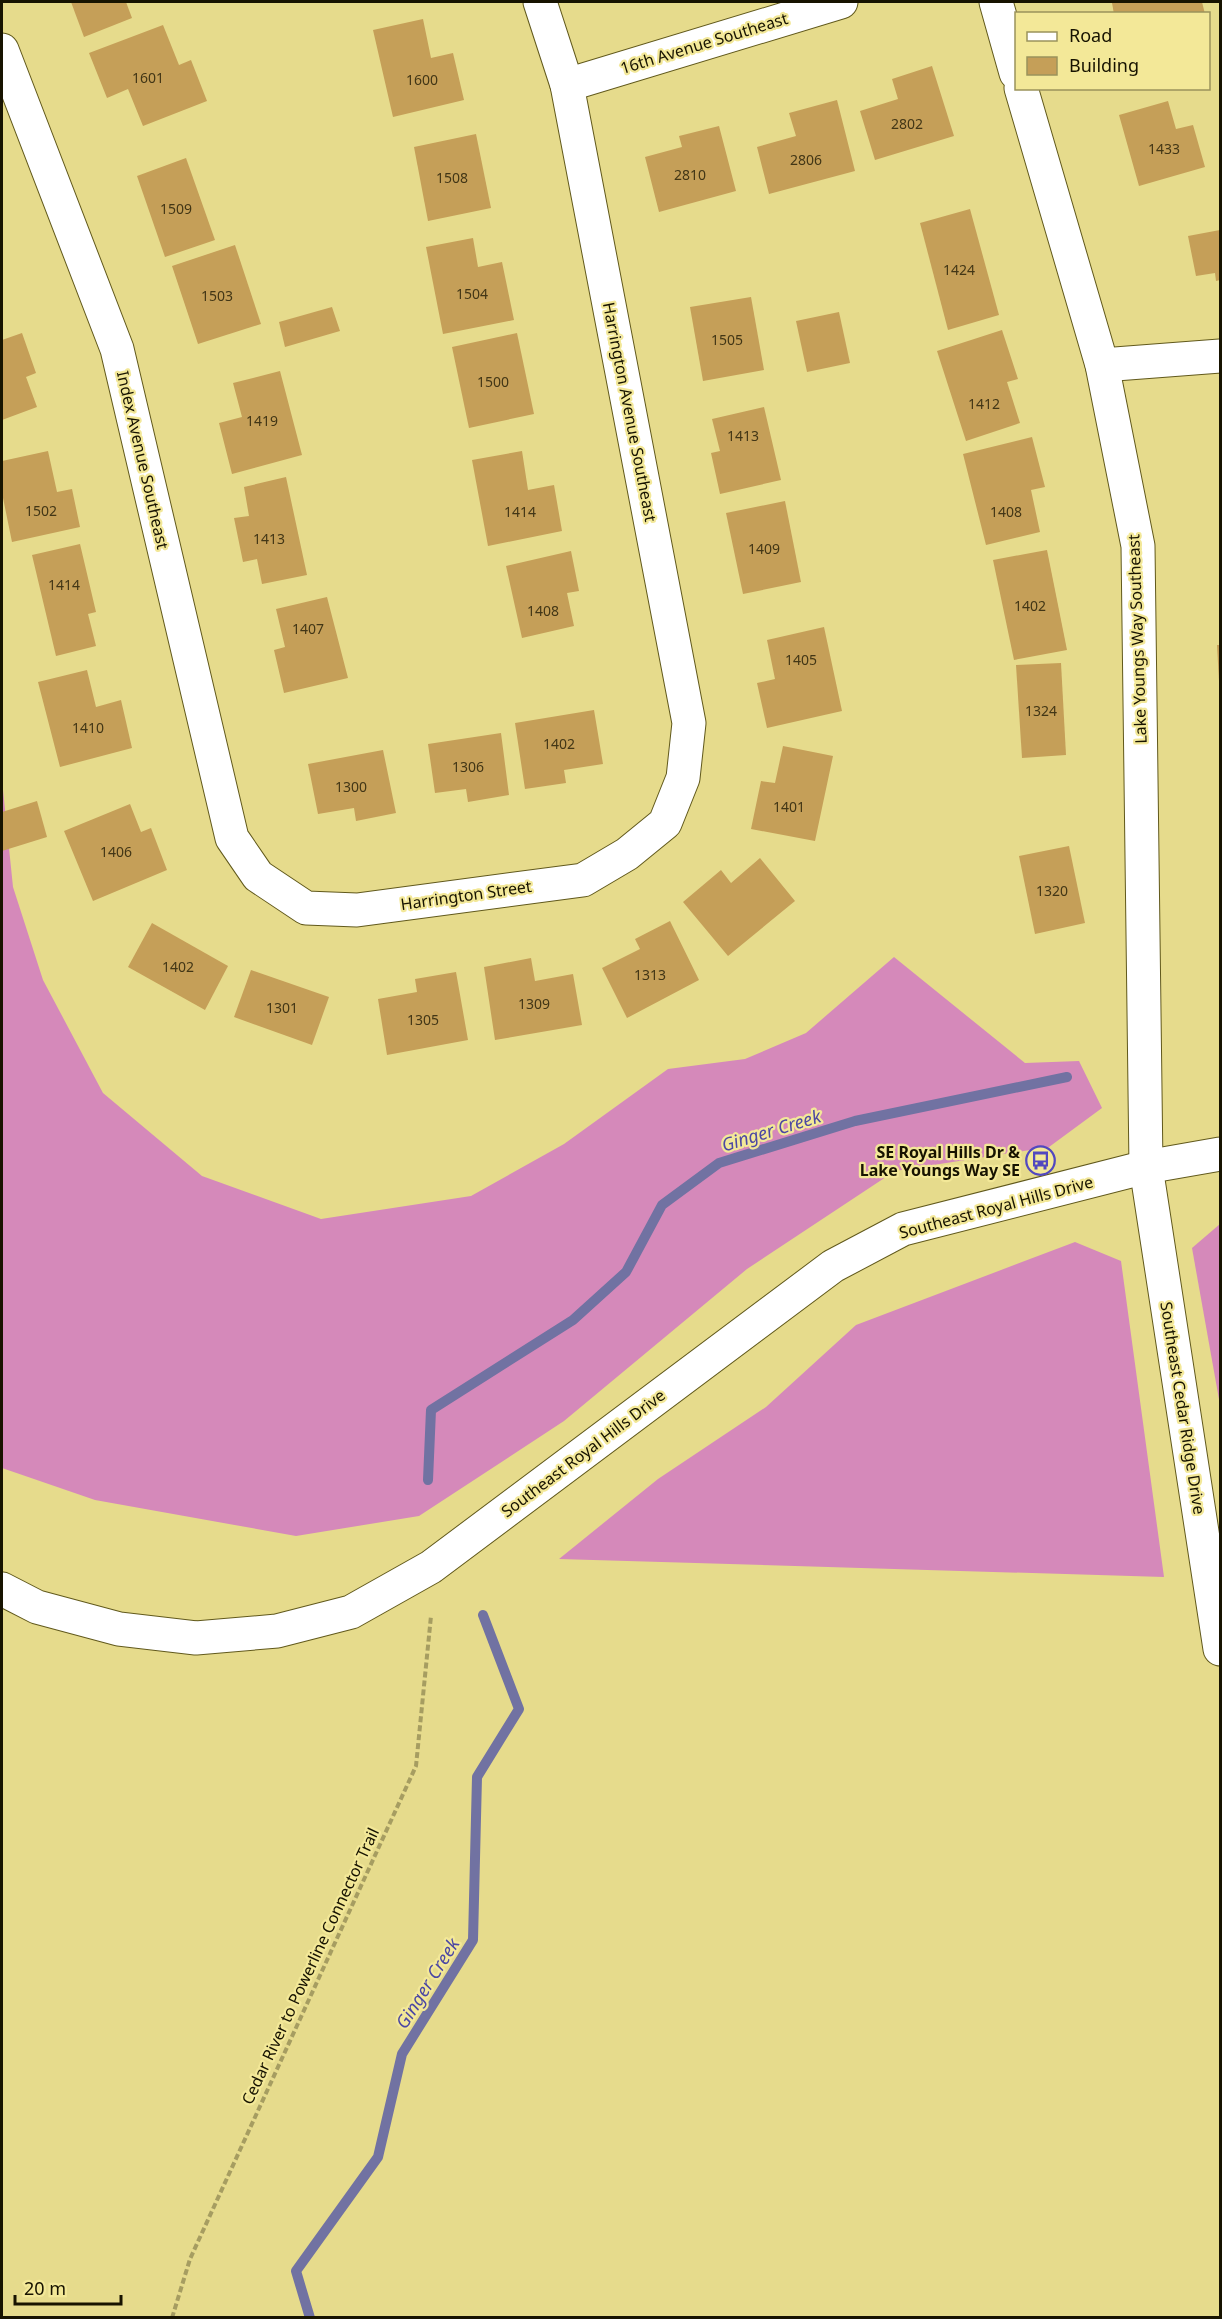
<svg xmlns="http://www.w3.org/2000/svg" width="1222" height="2319" font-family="'Noto Sans',sans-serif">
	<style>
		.forest { fill: #d589ba }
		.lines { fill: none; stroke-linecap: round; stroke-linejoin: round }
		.stream { stroke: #7172a2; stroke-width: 10 }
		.building { fill: #c59f58 }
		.minor-casing { stroke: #61591c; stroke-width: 35 }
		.tertiary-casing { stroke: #61591c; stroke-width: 35 }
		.path { stroke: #a69d61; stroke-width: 4; stroke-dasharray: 6 3; stroke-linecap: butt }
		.minor { stroke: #fff; stroke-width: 33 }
		.tertiary { stroke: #fff; stroke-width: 33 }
		.labels { text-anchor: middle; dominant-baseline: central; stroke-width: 4.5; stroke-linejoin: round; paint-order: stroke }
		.number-label { font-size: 14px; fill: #423616 }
		.street-label { font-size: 16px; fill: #171300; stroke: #f3e898 }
		.poi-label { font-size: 16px; font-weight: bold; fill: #171300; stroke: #f3e898; text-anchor: end }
		.water-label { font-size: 18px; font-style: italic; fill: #4c48a3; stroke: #f3e898 }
	</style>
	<rect width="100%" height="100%" fill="#e6db8c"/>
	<g class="forest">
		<polygon points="2,780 13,887 43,980 103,1093 202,1176 321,1219 471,1196 564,1144 668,1069 745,1059 806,1033 894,957 1025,1063 1079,1061 1102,1108 1049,1147 895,1171 747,1269 564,1421 419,1516 296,1536 95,1500 2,1468"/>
		<polygon points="1220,1224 1220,1405 1192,1248"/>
		<polygon points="1075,1242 1121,1261 1164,1577 559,1559 658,1479 766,1407 856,1325"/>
	</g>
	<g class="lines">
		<g class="stream">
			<polyline points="428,1480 431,1410 573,1320 626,1272 662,1205 719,1163 855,1121 1067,1077"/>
			<polyline points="310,2318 296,2271 378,2157 402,2054 473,1940 477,1777 519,1709 483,1615"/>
		</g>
	</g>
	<g class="building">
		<polygon points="71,2 126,2 132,18 84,37"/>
		<polygon points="1202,2 1205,14 1114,14 1112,3"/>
		<polygon points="423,19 431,58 453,53 464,100 393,117 373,30"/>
		<polygon points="163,25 179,65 191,60 207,101 143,126 128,89 107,98 89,53"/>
		<polygon points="932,66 954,136 875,160 860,111 898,99 892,79"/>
		<polygon points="837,100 855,171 769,194 757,147 796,136 789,113"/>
		<polygon points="1168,101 1176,129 1193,125 1205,167 1139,186 1119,115"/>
		<polygon points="719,126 736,191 659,212 645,157 682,147 679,136"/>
		<polygon points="476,134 491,208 428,221 414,147"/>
		<polygon points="186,158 215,240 165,257 137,176"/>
		<polygon points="970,209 999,315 948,330 920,223"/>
		<polygon points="1220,230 1220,280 1216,281 1215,273 1196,276 1188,236"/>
		<polygon points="473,238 478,267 502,262 514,320 443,334 426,247"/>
		<polygon points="235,245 261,324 198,344 172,266"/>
		<polygon points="751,297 764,370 703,381 690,307"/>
		<polygon points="332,307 340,331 285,347 279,322"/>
		<polygon points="839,312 850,363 807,372 796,321"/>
		<polygon points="1002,330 1018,379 1007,382 1020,423 966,441 937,351"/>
		<polygon points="22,333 36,373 26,377 37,407 2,420 2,340"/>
		<polygon points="517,333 534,414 469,428 452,347"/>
		<polygon points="280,371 302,455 232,474 219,423 242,417 233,383"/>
		<polygon points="764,407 781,480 720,494 711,453 720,451 712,419"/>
		<polygon points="1032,437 1045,487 1031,490 1040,532 986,545 963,454"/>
		<polygon points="48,451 57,492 72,489 80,527 12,542 2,493 2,461"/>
		<polygon points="522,451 528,490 554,485 562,531 488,546 472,460"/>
		<polygon points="286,477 307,575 262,584 257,559 243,562 234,518 249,516 244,487"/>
		<polygon points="785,501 801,582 743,594 726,513"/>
		<polygon points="80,544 96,612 88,614 96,646 56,656 32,555"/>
		<polygon points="1047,550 1067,650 1014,660 993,560"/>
		<polygon points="571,551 579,591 567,593 574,626 522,638 506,566"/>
		<polygon points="327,597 348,678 284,693 274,650 285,647 276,609"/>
		<polygon points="824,627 842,711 767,728 757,683 775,679 767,640"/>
		<polygon points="1217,645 1220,645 1220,681 1219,681"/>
		<polygon points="1061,663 1066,755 1022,758 1016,665"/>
		<polygon points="87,670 96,707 121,700 132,748 60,767 38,682"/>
		<polygon points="594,710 603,764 564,770 566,783 525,789 515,723"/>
		<polygon points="501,733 509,795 468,802 466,789 435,793 428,744"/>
		<polygon points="783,746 833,756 815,841 751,829 761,781 775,783"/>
		<polygon points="383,750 396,813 356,821 354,808 318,814 308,764"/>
		<polygon points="37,801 47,837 2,851 2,812"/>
		<polygon points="130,804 141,832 151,828 167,870 93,901 64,831"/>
		<polygon points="1069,846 1085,923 1035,934 1019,856"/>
		<polygon points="760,858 795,901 728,956 683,902 721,870 731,883"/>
		<polygon points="670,921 699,980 627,1018 602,968 640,949 635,939"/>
		<polygon points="152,923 228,966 205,1010 128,967"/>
		<polygon points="531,958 535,981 573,974 582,1025 495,1040 484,967"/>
		<polygon points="251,970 329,997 312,1045 234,1017"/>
		<polygon points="456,972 468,1040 387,1055 378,999 417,992 415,979"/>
	</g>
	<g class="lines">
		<defs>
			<g id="minor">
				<polyline points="996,2 1016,73"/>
				<polyline points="2,50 117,349 232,838 258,876 306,908 357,910 583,880 627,854 665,823 683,778 689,723 567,85 540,2"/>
				<polyline points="567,85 841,2"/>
				<polyline points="1021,88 1102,365 1138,546 1146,1167"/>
				<polyline points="1102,365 1220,356"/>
				<polyline points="2,1589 37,1607 119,1629 196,1638 277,1631 351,1612 431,1567 833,1266 903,1229 1146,1167 1220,1154"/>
			</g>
			<polyline id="tertiary" points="1146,1167 1220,1649"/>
		</defs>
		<use href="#minor" class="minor-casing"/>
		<use href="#tertiary" class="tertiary-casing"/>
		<polyline class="path" points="172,2318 190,2259 416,1766 431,1616"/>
		<use href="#minor" class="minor"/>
		<use href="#tertiary" class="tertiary"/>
	</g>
	<defs>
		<symbol id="bus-ring" viewBox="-11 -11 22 22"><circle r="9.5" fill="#f3e898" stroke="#5248bf" stroke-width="1.5"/><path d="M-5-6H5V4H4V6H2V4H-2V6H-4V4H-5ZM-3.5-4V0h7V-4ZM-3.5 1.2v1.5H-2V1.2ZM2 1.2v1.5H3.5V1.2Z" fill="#5248bf"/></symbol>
	</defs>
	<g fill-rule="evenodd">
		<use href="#bus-ring" x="1024" y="1144" width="33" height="33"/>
	</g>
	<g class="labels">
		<g class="number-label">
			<text x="148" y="77">1601</text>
			<text x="422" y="79">1600</text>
			<text x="907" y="123">2802</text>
			<text x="1164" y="148">1433</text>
			<text x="806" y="159">2806</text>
			<text x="690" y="174">2810</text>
			<text x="452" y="177">1508</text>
			<text x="176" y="208">1509</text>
			<text x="959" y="269">1424</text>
			<text x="472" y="293">1504</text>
			<text x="217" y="295">1503</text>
			<text x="727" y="339">1505</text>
			<text x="493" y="381">1500</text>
			<text x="984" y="403">1412</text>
			<text x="262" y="420">1419</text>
			<text x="743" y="435">1413</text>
			<text x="41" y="510">1502</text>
			<text x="520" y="511">1414</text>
			<text x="1006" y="511">1408</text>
			<text x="269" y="538">1413</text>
			<text x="764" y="548">1409</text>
			<text x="64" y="584">1414</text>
			<text x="1030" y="605">1402</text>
			<text x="543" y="610">1408</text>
			<text x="308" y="628">1407</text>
			<text x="801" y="659">1405</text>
			<text x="1041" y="710">1324</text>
			<text x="88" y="727">1410</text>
			<text x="559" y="743">1402</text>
			<text x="468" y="766">1306</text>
			<text x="351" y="786">1300</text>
			<text x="789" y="806">1401</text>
			<text x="116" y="851">1406</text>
			<text x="1052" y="890">1320</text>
			<text x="178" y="966">1402</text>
			<text x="650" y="974">1313</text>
			<text x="534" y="1003">1309</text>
			<text x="282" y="1007">1301</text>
			<text x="423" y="1019">1305</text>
		</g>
		<g class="street-label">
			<text transform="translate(704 43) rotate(-17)">16th Avenue Southeast</text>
			<text transform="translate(630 412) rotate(79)">Harrington Avenue Southeast</text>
			<text transform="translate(143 460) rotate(77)">Index Avenue Southeast</text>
			<text transform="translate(1137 639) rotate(-92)">Lake Youngs Way Southeast</text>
			<text transform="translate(466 895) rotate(-8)">Harrington Street</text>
			<text transform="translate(996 1207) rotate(-15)">Southeast Royal Hills Drive</text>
			<text transform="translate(1183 1408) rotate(81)">Southeast Cedar Ridge Drive</text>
			<text transform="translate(583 1453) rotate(-37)">Southeast Royal Hills Drive</text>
			<text transform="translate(310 1966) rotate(-65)">Cedar River to Powerline Connector Trail</text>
		</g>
		<g class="poi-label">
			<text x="1020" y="1152">SE Royal Hills Dr &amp;<tspan x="1020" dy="18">Lake Youngs Way SE</tspan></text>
		</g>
		<g class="water-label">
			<text transform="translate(771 1130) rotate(-17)">Ginger Creek</text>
			<text transform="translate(427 1983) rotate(-58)">Ginger Creek</text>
		</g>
	</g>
	<rect width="1222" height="2319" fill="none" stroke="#171300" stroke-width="6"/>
	<rect x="1015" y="12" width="195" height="78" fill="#f3e898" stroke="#9b935b" stroke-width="1.5"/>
	<rect x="1027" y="32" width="30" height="9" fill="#ffffff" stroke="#9b935b" stroke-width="1.5"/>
	<text x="1069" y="42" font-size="18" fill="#171300">Road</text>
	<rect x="1027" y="57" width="30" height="18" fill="#c59f58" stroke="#9b935b" stroke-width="1.5"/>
	<text x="1069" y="72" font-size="18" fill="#171300">Building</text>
	<path d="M15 2295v9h106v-9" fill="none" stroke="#171300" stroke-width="3"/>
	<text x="24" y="2295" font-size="18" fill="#171300" stroke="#f3e898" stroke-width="4.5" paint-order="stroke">20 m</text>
</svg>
